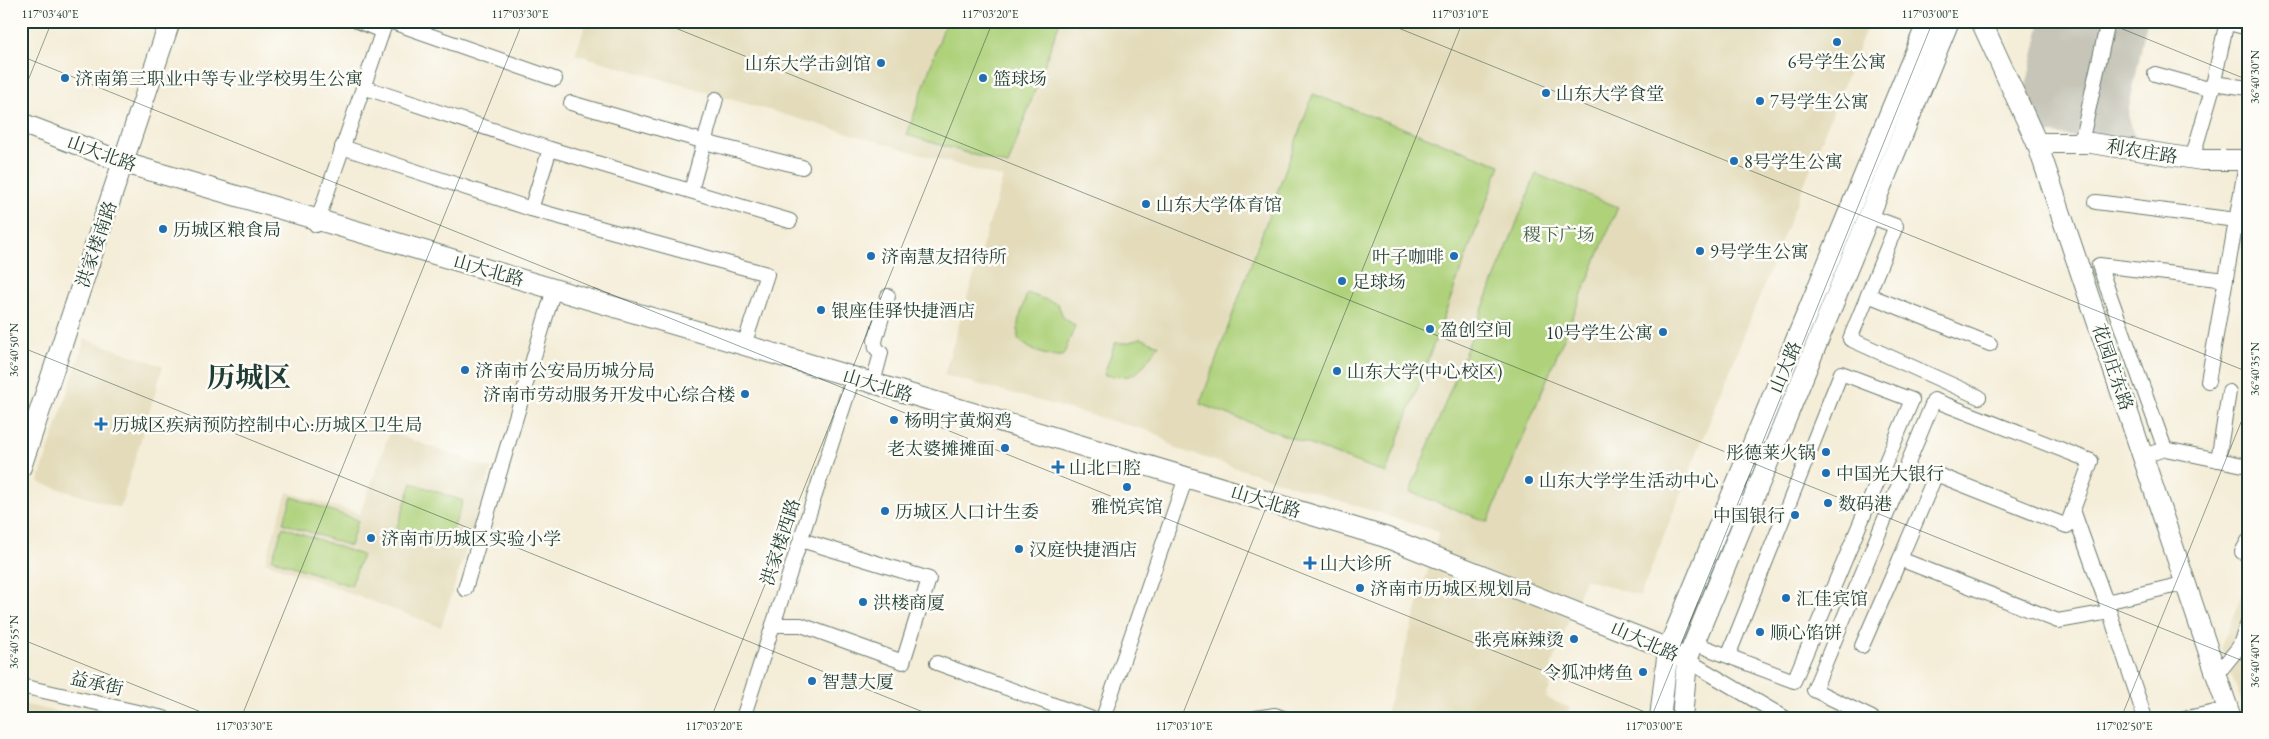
<svg xmlns="http://www.w3.org/2000/svg" width="2269" height="739" font-family="'EB Garamond','Noto Serif SC',serif">
	<style>
		.built { fill: #e3dbba }
		.industrial { fill: #c6c5b8 }
		.green { fill: #aed17a; stroke: #668757 }
		.lines { fill: none; stroke-linecap: round; stroke-linejoin: round }
		.street-casing { stroke: #6a7b6d; stroke-width: 16 }
		.secondary-casing { stroke: #6a7b6d; stroke-width: 22 }
		.street { stroke: #fff; stroke-width: 14 }
		.secondary { stroke: #fff; stroke-width: 20 }
		.ticks { fill: none; stroke: #1f3d34; stroke-width: 1; stroke-opacity: 0.45 }
		.poi-dot { fill: #1f6fb2; stroke: #fdfcf7; stroke-width: 2 }
		.labels { text-anchor: middle; dominant-baseline: central; stroke-width: 5; stroke-linejoin: round; paint-order: stroke }
		.poi-label { font-size: 18px; fill: #1f3d34; stroke: #fdfcf7; text-anchor: start }
		.street-label { font-size: 18px; fill: #1f3d34; stroke: #fdfcf7 }
		.park-label { font-size: 18px; fill: #436246; stroke: #fdfcf7 }
		.town-label { font-size: 28px; font-weight: bold; fill: #1f3d34; stroke: #fdfcf7 }
		.neatline { fill: none; stroke: #1f3d34; stroke-width: 2 }
		.ticks-label { font-size: 12px; text-anchor: middle; fill: #1f3d34 }
	</style>
	<rect width="100%" height="100%" fill="#fdfcf7"/>
	<filter id="ink" filterUnits="userSpaceOnUse"><feTurbulence type="fractalNoise" baseFrequency=".02" numOctaves="2"/><feDisplacementMap in="SourceGraphic" scale="10" xChannelSelector="R" yChannelSelector="G"/><feConvolveMatrix kernelMatrix="1 2 1 2 8 2 1 2 1" color-interpolation-filters="sRGB"/></filter>
	<filter id="wash" filterUnits="userSpaceOnUse"><feTurbulence type="fractalNoise" baseFrequency=".0096" numOctaves="4" result="noise"/><feDisplacementMap in="SourceGraphic" scale="20" xChannelSelector="R" yChannelSelector="G"/><feGaussianBlur stdDeviation="1.12" result="paint"/><feColorMatrix in="noise" values="0 0 0 0 0 0 0 0 0 0 0 0 0 0 0 0 0 1.4 0 .05"/><feComposite in="paint" operator="in"/></filter>
	<g filter="url(#wash)">
		<rect width="100%" height="100%" fill="#f4edd8"/>
		<g class="built">
			<polygon points="587,21 1869,21 1640,596 1585,579 1551,666 1556,669 1546,698 1570,708 1566,718 1385,718 1439,532 1177,449 1153,432 944,375 1003,178 575,54"/>
			<polygon points="85,339 163,366 120,508 38,482"/>
			<polygon points="390,432 492,469 441,627 265,562 287,492 360,514"/>
			<polygon points="2248,578 2248,718 2221,647"/>
			<polygon points="21,704 86,718 21,718"/>
		</g>
		<polygon class="industrial" points="2041,21 2147,21 2128,113 2136,144 2044,133 2024,96"/>
		<g class="green">
			<polygon points="946,21 1060,21 1008,165 907,135"/>
			<polygon points="1313,94 1500,165 1386,473 1200,404"/>
			<polygon points="1536,174 1618,207 1488,522 1410,492"/>
			<path d="M1027,293L1058,304L1063,317L1075,326L1063,356C1045,357 1031,351 1018,339V323Z"/>
			<path d="M1140,338L1159,345C1138,371 1140,381 1104,375L1115,343H1127Z"/>
			<polygon points="412,483 463,501 446,550 395,533"/>
			<polygon points="292,497 358,520 350,546 283,523"/>
			<polygon points="283,527 362,555 351,586 272,559"/>
		</g>
	</g>
	<g filter="url(#ink)">
		<g class="lines">
			<defs>
				<g id="street">
					<polyline points="358,21 382,31"/>
					<polyline points="389,21 555,79"/>
					<polyline points="2220,21 2248,28"/>
					<polyline points="2155,74 2212,90"/>
					<polyline points="2213,83 2248,88"/>
					<polyline points="363,87 550,149 790,221"/>
					<polyline points="571,103 709,143"/>
					<polyline points="704,142 802,167"/>
					<polyline points="2081,143 2108,21"/>
					<polyline points="342,147 531,209 767,274 744,345"/>
					<polyline points="2192,159 2212,90 2227,21"/>
					<polyline points="691,191 716,99"/>
					<polyline points="2096,202 2236,220"/>
					<polyline points="531,209 550,149"/>
					<polyline points="1869,216 1896,226 1850,339 1979,397"/>
					<polyline points="316,225 386,21"/>
					<polyline points="1868,295 1990,344"/>
					<polyline points="2208,381 2246,164"/>
					<polyline points="873,383 881,353 876,348 875,341 888,296"/>
					<polyline points="2165,449 2099,265 2226,280"/>
					<polyline points="2143,456 2165,449 2248,466"/>
					<polyline points="2218,460 2229,392"/>
					<polyline points="2073,510 2106,602"/>
					<polyline points="2242,552 2248,541"/>
					<polyline points="465,589 554,289"/>
					<polyline points="773,625 801,625 903,662 929,579 801,540"/>
					<polyline points="1862,646 1900,559"/>
					<polyline points="1704,647 1794,681 1912,400 1841,373 1728,656"/>
					<polyline points="1687,660 1785,718"/>
					<polyline points="937,663 1090,718"/>
					<polyline points="2218,673 2239,647 2248,623"/>
					<polyline points="21,686 164,718"/>
					<polyline points="743,718 853,377"/>
					<polyline points="1103,718 1184,483"/>
					<polyline points="1256,718 1275,715 1283,718"/>
					<polyline points="1872,718 1814,690 1934,400 2091,461 2067,526 1936,474 1900,559 2058,621 2109,612"/>
					<polyline points="2145,718 2106,602 2187,583"/>
					<polyline points="2187,718 2229,709"/>
				</g>
				<g id="secondary">
					<polyline points="1981,21 2037,143 2231,718"/>
					<polyline points="21,123 128,164 853,377 1385,537 1656,644 1687,660"/>
					<polyline points="2037,143 2091,143 2202,160 2248,160"/>
					<polyline points="21,467 170,21"/>
					<polyline points="1660,718 1668,649 1928,21"/>
					<polyline points="1682,718 1687,660 1949,21"/>
				</g>
			</defs>
			<use href="#street" class="street-casing"/>
			<use href="#secondary" class="secondary-casing"/>
			<use href="#street" class="street"/>
			<use href="#secondary" class="secondary"/>
		</g>
	</g>
	<path class="ticks" d="M658,21L2248,663M1381,21L2248,372M2103,21L2248,80M21,56L1660,718M21,98L52,21M21,347L938,718M21,639L216,718M241,718L523,21M711,718L993,21M1181,718L1463,21M1651,718L1933,21M2121,718L2248,405"/>
	<g class="poi-dot">
		<circle cx="1837" cy="42" r="5"/>
		<circle cx="881" cy="63" r="5"/>
		<circle cx="65" cy="78" r="5"/>
		<circle cx="983" cy="78" r="5"/>
		<circle cx="1546" cy="93" r="5"/>
		<circle cx="1760" cy="101" r="5"/>
		<circle cx="1734" cy="161" r="5"/>
		<circle cx="1146" cy="204" r="5"/>
		<circle cx="163" cy="229" r="5"/>
		<circle cx="1700" cy="251" r="5"/>
		<circle cx="871" cy="256" r="5"/>
		<circle cx="1454" cy="256" r="5"/>
		<circle cx="1342" cy="281" r="5"/>
		<circle cx="821" cy="310" r="5"/>
		<circle cx="1430" cy="329" r="5"/>
		<circle cx="1663" cy="332" r="5"/>
		<circle cx="465" cy="370" r="5"/>
		<circle cx="1337" cy="371" r="5"/>
		<circle cx="745" cy="394" r="5"/>
		<circle cx="894" cy="420" r="5"/>
		<path d="M98.5 416.5h5v5h5v5h-5v5h-5v-5h-5v-5h5z"/>
		<circle cx="1005" cy="448" r="5"/>
		<circle cx="1826" cy="452" r="5"/>
		<path d="M1055.5 459.5h5v5h5v5h-5v5h-5v-5h-5v-5h5z"/>
		<circle cx="1826" cy="473" r="5"/>
		<circle cx="1529" cy="480" r="5"/>
		<circle cx="1127" cy="487" r="5"/>
		<circle cx="1828" cy="503" r="5"/>
		<circle cx="885" cy="511" r="5"/>
		<circle cx="1795" cy="515" r="5"/>
		<circle cx="371" cy="538" r="5"/>
		<circle cx="1019" cy="549" r="5"/>
		<path d="M1307.5 555.5h5v5h5v5h-5v5h-5v-5h-5v-5h5z"/>
		<circle cx="1360" cy="588" r="5"/>
		<circle cx="1786" cy="598" r="5"/>
		<circle cx="863" cy="602" r="5"/>
		<circle cx="1760" cy="632" r="5"/>
		<circle cx="1574" cy="639" r="5"/>
		<circle cx="1643" cy="672" r="5"/>
		<circle cx="812" cy="681" r="5"/>
	</g>
	<g class="labels">
		<g class="poi-label">
			<text x="1837" y="61" text-anchor="middle">6号学生公寓</text>
			<text x="871" y="63" text-anchor="end">山东大学击剑馆</text>
			<text x="75" y="78">济南第三职业中等专业学校男生公寓</text>
			<text x="993" y="78">篮球场</text>
			<text x="1556" y="93">山东大学食堂</text>
			<text x="1770" y="101">7号学生公寓</text>
			<text x="1744" y="161">8号学生公寓</text>
			<text x="1156" y="204">山东大学体育馆</text>
			<text x="173" y="229">历城区粮食局</text>
			<text x="1710" y="251">9号学生公寓</text>
			<text x="881" y="256">济南慧友招待所</text>
			<text x="1444" y="256" text-anchor="end">叶子咖啡</text>
			<text x="1352" y="281">足球场</text>
			<text x="831" y="310">银座佳驿快捷酒店</text>
			<text x="1440" y="329">盈创空间</text>
			<text x="1653" y="332" text-anchor="end">10号学生公寓</text>
			<text x="475" y="370">济南市公安局历城分局</text>
			<text x="1347" y="371">山东大学(中心校区)</text>
			<text x="735" y="394" text-anchor="end">济南市劳动服务开发中心综合楼</text>
			<text x="904" y="420">杨明宇黄焖鸡</text>
			<text x="112" y="424">历城区疾病预防控制中心:历城区卫生局</text>
			<text x="995" y="448" text-anchor="end">老太婆摊摊面</text>
			<text x="1816" y="452" text-anchor="end">彤德莱火锅</text>
			<text x="1069" y="467">山北口腔</text>
			<text x="1836" y="473">中国光大银行</text>
			<text x="1539" y="480">山东大学学生活动中心</text>
			<text x="1838" y="503">数码港</text>
			<text x="1127" y="506" text-anchor="middle">雅悦宾馆</text>
			<text x="895" y="511">历城区人口计生委</text>
			<text x="1785" y="515" text-anchor="end">中国银行</text>
			<text x="381" y="538">济南市历城区实验小学</text>
			<text x="1029" y="549">汉庭快捷酒店</text>
			<text x="1320" y="563">山大诊所</text>
			<text x="1370" y="588">济南市历城区规划局</text>
			<text x="1796" y="598">汇佳宾馆</text>
			<text x="873" y="602">洪楼商厦</text>
			<text x="1770" y="632">顺心馅饼</text>
			<text x="1564" y="639" text-anchor="end">张亮麻辣烫</text>
			<text x="1633" y="672" text-anchor="end">令狐冲烤鱼</text>
			<text x="822" y="681">智慧大厦</text>
		</g>
		<g class="street-label">
			<text transform="translate(2142 151) rotate(9)">利农庄路</text>
			<text transform="translate(102 153) rotate(20)">山大北路</text>
			<text transform="translate(96 244) rotate(-71)">洪家楼南路</text>
			<text transform="translate(489 270) rotate(16)">山大北路</text>
			<text transform="translate(1785 367) rotate(-67)">山大路</text>
			<text transform="translate(2113 367) rotate(71)">花园庄东路</text>
			<text transform="translate(878 385) rotate(17)">山大北路</text>
			<text transform="translate(1266 501) rotate(17)">山大北路</text>
			<text transform="translate(780 542) rotate(-72)">洪家楼西路</text>
			<text transform="translate(1645 641) rotate(24)">山大北路</text>
			<text transform="translate(97 683) rotate(13)">益承街</text>
		</g>
		<g class="park-label">
			<text x="1559" y="234">稷下广场</text>
		</g>
		<g class="town-label">
			<text x="249" y="377">历城区</text>
		</g>
	</g>
	<rect width="2269" height="739" fill="none" stroke="#fdfcf7" stroke-width="55"/>
	<rect x="28" y="28" width="2214" height="684" class="neatline"/>
	<g class="ticks-label">
		<text x="50" y="18">117°03'40"E</text>
		<text x="520" y="18">117°03'30"E</text>
		<text x="990" y="18">117°03'20"E</text>
		<text x="1460" y="18">117°03'10"E</text>
		<text x="1930" y="18">117°03'00"E</text>
		<text transform="translate(2255 77) rotate(-90)" y="4">36°40'30"N</text>
		<text transform="translate(14 350) rotate(-90)" y="4">36°40'50"N</text>
		<text transform="translate(2255 369) rotate(-90)" y="4">36°40'35"N</text>
		<text transform="translate(14 642) rotate(-90)" y="4">36°40'55"N</text>
		<text transform="translate(2255 661) rotate(-90)" y="4">36°40'40"N</text>
		<text x="244" y="730">117°03'30"E</text>
		<text x="714" y="730">117°03'20"E</text>
		<text x="1184" y="730">117°03'10"E</text>
		<text x="1654" y="730">117°03'00"E</text>
		<text x="2124" y="730">117°02'50"E</text>
	</g>
</svg>
